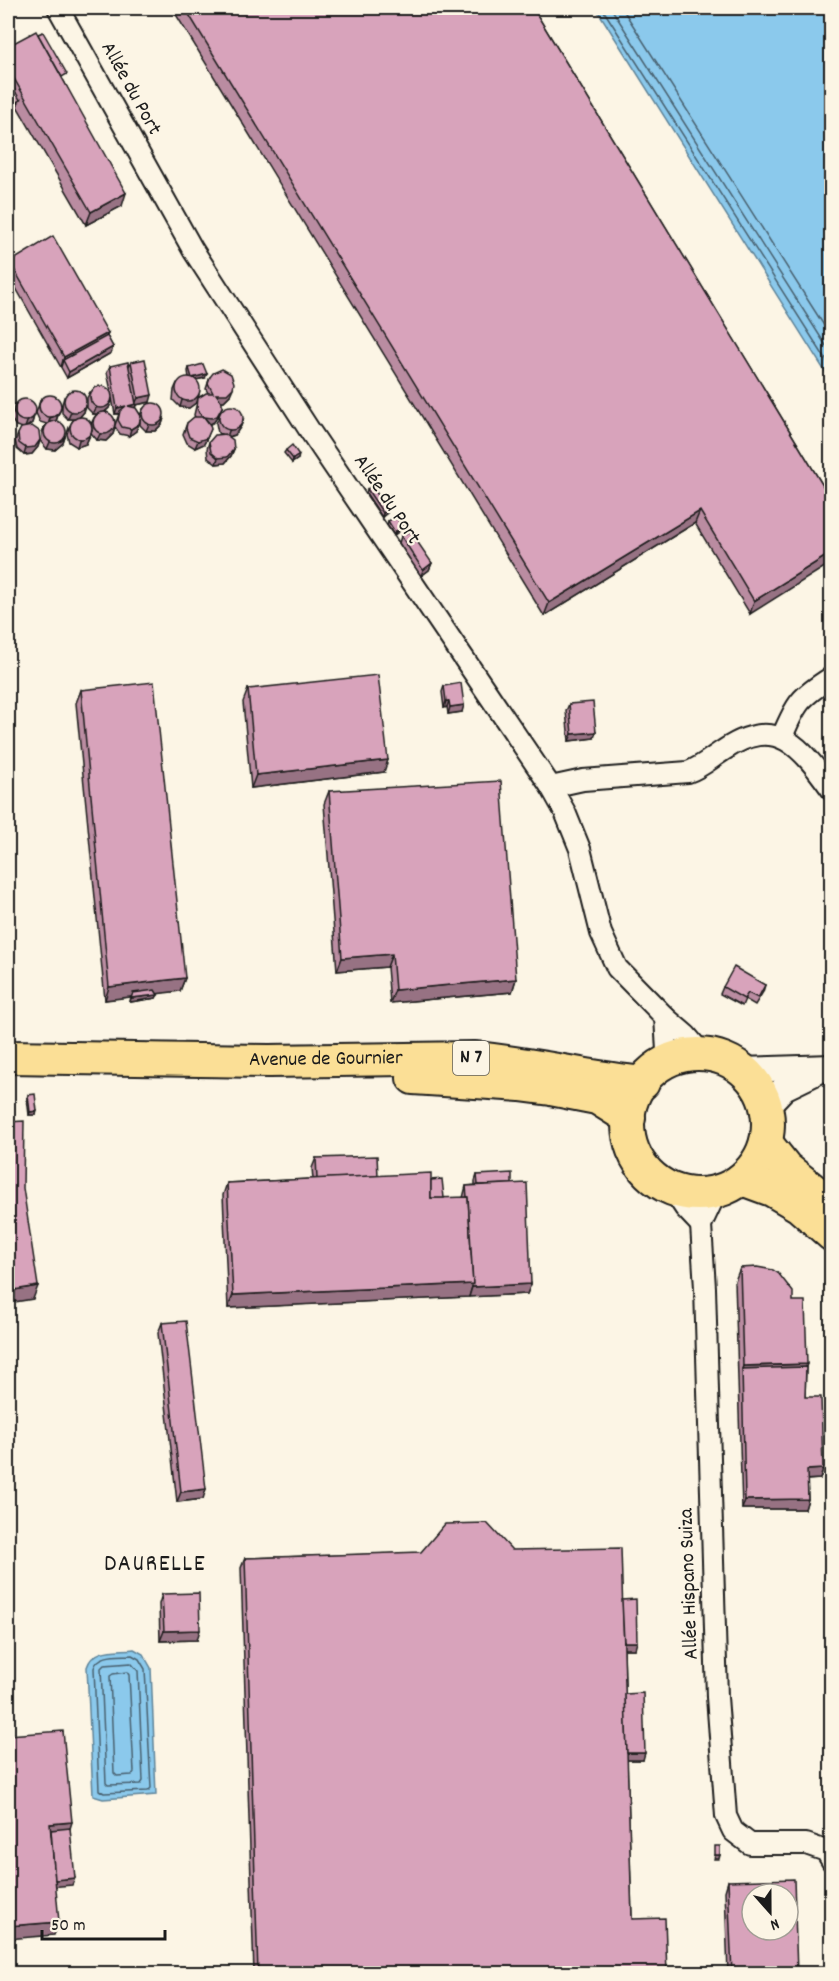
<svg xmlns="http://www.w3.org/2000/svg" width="839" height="1981" font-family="Dekko,sans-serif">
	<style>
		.water { fill: #8bc9ec; stroke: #5f8499; stroke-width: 1.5 }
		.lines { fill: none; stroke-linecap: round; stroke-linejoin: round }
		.shore { stroke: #48616f; stroke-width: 1.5 }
		.minor-casing { stroke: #1c1c1c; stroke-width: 24 }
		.tertiary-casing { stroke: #1c1c1c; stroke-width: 28 }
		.primary-casing { stroke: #1c1c1c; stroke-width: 36 }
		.minor { stroke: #fcf5e5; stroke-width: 20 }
		.tertiary { stroke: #fcf5e5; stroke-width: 24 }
		.primary { stroke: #fbdf96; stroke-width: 32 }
		.wall { fill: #ba8ca1; stroke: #1c1c1c; stroke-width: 1.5; fill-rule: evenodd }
		.shaded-wall { fill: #977283; stroke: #1c1c1c; stroke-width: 1.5 }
		.building { fill: #d8a3bb; stroke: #1c1c1c; stroke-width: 1.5; fill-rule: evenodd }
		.labels { text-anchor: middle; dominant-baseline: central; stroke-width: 4.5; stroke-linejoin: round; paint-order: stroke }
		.shield { fill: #fcf5e5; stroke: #5f5d58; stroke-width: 1.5 }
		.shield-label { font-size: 20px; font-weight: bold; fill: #1c1c1c }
		.street-label { font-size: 21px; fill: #1c1c1c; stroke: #fcf5e5 }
		.quarter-label { font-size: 24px; letter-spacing: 1.5px; fill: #1c1c1c; stroke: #fcf5e5 }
	</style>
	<rect width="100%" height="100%" fill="#fcf5e5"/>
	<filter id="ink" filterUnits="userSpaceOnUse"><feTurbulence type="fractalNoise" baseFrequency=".0167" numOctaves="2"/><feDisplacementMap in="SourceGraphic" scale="12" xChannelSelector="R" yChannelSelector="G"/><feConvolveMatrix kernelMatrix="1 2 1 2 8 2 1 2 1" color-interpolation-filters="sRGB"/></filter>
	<g filter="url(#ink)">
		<g class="water">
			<polygon points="595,8 831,8 831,381 596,8"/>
			<path d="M134,1649L143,1654L151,1668L156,1795L103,1799L93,1796L87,1667C93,1647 117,1651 134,1649Z"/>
		</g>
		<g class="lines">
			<g class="shore">
				<polyline points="602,8 832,369"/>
				<polyline points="611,8 832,355"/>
				<polyline points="622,8 832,338"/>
				<path d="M132,1655L139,1659L145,1669L151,1788L148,1791L104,1793L99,1790L94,1668C98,1653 119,1656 132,1655Z"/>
				<polygon points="131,1663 138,1671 143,1781 141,1784 108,1785 106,1783 101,1668 104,1665"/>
				<polygon points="127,1672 129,1675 134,1772 132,1775 117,1776 114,1773 110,1676 113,1674"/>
			</g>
			<defs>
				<g id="minor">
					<polyline points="58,8 193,250 310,431 551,787 565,812 580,849 601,933 617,968 665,1017"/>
					<path d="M782,737C796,703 800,697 832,677"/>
					<path d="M551,787L583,780L688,772C702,767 711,758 724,750C777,714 801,747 832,790"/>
					<polyline points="670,1061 667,1051 665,1017 686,1035 703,1055"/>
					<polyline points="673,1190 685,1208 701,1225"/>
					<polyline points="717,1191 701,1225 705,1288 717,1697 726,1816 733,1831 750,1844 806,1844 826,1851 832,1861"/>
				</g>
				<g id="tertiary">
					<polyline points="742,1070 832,1067"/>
					<polyline points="766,1107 784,1088 819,1071"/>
				</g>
				<g id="primary">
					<circle cx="698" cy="1124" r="70"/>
					<path id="s1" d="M8,1057L269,1061L474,1058C531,1063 586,1077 643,1083"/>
					<polyline points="413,1078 520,1085 551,1089 597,1098 629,1118"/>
					<polyline points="766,1143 786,1168 832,1205"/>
					<polyline points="742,1179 772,1190 799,1206 832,1235"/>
				</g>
			</defs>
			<use href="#minor" class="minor-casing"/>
			<use href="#tertiary" class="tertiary-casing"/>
			<use href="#primary" class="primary-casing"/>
			<use href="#minor" class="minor"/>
			<use href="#tertiary" class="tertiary"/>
			<use href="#primary" class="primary"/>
		</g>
		<g class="wall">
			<polygon points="172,8 533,8 831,499 750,614 695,523 544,616"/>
			<polygon points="8,46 64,81 122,206 86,225 17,106 10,111 8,108"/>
			<polygon points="10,262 107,336 113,347 111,353 67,378 8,274 8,268"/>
			<path d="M131,362L150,402L136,405L135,408L140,415L143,409L164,418L162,424L155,431H146L140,425V417L136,431L129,436L120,434L115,427L113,434L106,441L97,440L91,433L86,444L77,447L69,442L67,434L69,427L74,419H68L62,413V404L64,397L84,412L79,418L91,424L94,418L97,414H93L87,408V398L90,392L111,391L107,372L110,366H129ZM112,398L115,414H119L115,425L106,411L109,408Z"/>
			<polygon points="189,368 205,378 196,380 198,398 208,393 206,389 210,377 230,395 224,401 221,401 222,407 219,414 214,422 210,424 208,436 204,444 195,448 187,443 183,434 187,423 195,417 194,415 197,402 189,408 180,407 173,400 174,390 177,383 189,378 188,371"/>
			<polygon points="41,398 62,405 56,421 65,437 63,443 55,450 47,449 41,442 42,433 44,427 47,424 40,422 36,413"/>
			<polygon points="15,404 34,416 32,423 26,427 40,440 38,447 32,454 24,455 17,449 15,441 18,434 23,428 16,426 11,419"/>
			<polygon points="219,417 243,420 241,426 235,435 229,437 234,449 231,456 225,463 216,464 208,458 207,449 209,442 221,434 218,433 216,423"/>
			<polygon points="286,450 298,459 292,463 284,453"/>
			<polygon points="367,489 387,513 382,517 366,493"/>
			<polygon points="388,521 401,530 394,535 387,525"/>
			<polygon points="401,536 432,563 429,570 421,576 399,543"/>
			<polygon points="444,686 462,712 448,714 447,707 444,708 442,692"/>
			<polygon points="248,689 384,772 251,788 243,702"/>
			<polygon points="81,690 185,978 180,991 157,993 156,998 130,1002 131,996 105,1000 76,703"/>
			<polygon points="569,704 594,738 569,741 566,711"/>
			<polygon points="329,791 516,979 512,992 390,1003 387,967 337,971 324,804"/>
			<polygon points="765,985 763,992 755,1005 745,999 742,1006 720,994 723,987"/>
			<polygon points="28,1095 36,1115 29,1115 27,1098"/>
			<polygon points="316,1158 378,1176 431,1180 444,1198 463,1198 466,1186 475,1185 475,1181 477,1175 512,1184 531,1284 527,1294 228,1308 223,1195 227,1183 313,1179 312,1168"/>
			<polygon points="740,1268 793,1301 806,1367 805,1397 823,1469 820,1479 807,1480 808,1499 805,1509 742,1509 735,1281"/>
			<polygon points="162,1323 203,1499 177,1502 158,1333"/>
			<polygon points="512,1550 622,1600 635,1649 624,1649 625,1694 643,1760 627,1760 632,1919 667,1974 254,1974 241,1568 245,1558"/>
			<polygon points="162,1594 197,1640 160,1641 159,1604"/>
			<polygon points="728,1881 797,1974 728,1974 725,1891"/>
		</g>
		<g class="shaded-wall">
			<polygon points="20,100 17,106 10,111 12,105"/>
			<polygon points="126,193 122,206 86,225 91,212"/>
			<polygon points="108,333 104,342 63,360 61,367 64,357"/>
			<polygon points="113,347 111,353 67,378 69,372"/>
			<polygon points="207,374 205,378 190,381 192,378"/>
			<polygon points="233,388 230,395 224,401 214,401 216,394"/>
			<polygon points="152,395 150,402 136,405 134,411 128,406 135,404 138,398"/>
			<polygon points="199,395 197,402 189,408 180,407 182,400"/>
			<polygon points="112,401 109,408 102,414 93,414 96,408"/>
			<polygon points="86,406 84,412 78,419 68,419 71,412"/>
			<polygon points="126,406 123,413 115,414 117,408"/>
			<polygon points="222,407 219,414 214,422 210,424 204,417"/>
			<polygon points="58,415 56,421 48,425 50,418"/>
			<polygon points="34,416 32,423 25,428 27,422"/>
			<polygon points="164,418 162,424 155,431 146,431 149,424"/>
			<polygon points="243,420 241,426 235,435 227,437 229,431"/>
			<polygon points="139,424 136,431 129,436 131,429"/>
			<polygon points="115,428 113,434 106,441 97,440 100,434"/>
			<polygon points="211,429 204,444 195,448 198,441"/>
			<polygon points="92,430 86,444 77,447 79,440"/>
			<polygon points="65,437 63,443 55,450 47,449 50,442"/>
			<polygon points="40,440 38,447 32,454 24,455 26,448"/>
			<polygon points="234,449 231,456 225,463 216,464 218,458"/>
			<polygon points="299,455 298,459 292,463 293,459"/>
			<polygon points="388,510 387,513 382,517 383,513"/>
			<polygon points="700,511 695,523 544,616 549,603"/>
			<polygon points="403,527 401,530 394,535 395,532"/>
			<polygon points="831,553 831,563 750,614 754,601"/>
			<polygon points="432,563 429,570 421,576 423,570"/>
			<polygon points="446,701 449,701 447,707 444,708"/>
			<polygon points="464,705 462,712 448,714 450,707"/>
			<polygon points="596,732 594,738 569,741 572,734"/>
			<polygon points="388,760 384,772 251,788 256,775"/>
			<polygon points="392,954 387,967 337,971 342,958"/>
			<polygon points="185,978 180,991 105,1000 109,987"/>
			<polygon points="516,979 512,992 390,1003 395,990"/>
			<polygon points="158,995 156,998 130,1002 131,998"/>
			<polygon points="37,1111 36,1115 29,1115 30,1112"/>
			<polygon points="473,1284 469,1297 228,1308 233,1295"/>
			<polygon points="531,1284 527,1294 469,1297 472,1287"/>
			<polygon points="38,1286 33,1299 8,1303 8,1291"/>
			<polygon points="807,1364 802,1377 742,1369 743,1366"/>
			<polygon points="823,1469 820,1479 803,1480 807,1470"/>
			<polygon points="206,1489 203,1499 177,1502 181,1492"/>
			<polygon points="808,1499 805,1509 742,1509 745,1500"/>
			<polygon points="200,1630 197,1640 160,1641 164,1631"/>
			<polygon points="623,1642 637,1642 635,1649 620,1649"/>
			<polygon points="626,1753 645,1753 643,1760 623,1760"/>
			<polygon points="72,1822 68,1835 49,1837 50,1824"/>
			<polygon points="715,1855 720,1855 719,1859 714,1859"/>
			<polygon points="75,1878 72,1885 50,1887 52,1880"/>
			<polygon points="59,1922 54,1935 8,1939 8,1926"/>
		</g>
		<g class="building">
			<polygon points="185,8 533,8 831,499 831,553 754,601 700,511 549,603"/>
			<polygon points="36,31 126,193 91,212 8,68 8,46"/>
			<polygon points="43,32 67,74 62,77 38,34"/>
			<polygon points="8,78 20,100 12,105 8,97"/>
			<polygon points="53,236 108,333 64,357 10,262"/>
			<polygon points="107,336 113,347 69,372 63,360"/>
			<polygon points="145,359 152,395 138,398 131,362"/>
			<polygon points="128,362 136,404 128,406 136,408 141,416 139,424 131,429 122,427 118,420 120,411 126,406 117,408 110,366"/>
			<polygon points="203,364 207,374 192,378 189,368"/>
			<polygon points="222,369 231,374 234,383 233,388 227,394 216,394 222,402 222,407 217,416 212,418 204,417 210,425 211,429 207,438 198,441 189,437 186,428 187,423 194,417 204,417 199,413 197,408 198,398 206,393 213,393 208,383 210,377 213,373"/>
			<circle cx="188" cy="389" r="12"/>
			<circle cx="101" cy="397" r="11"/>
			<circle cx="75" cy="401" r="11"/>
			<circle cx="50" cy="406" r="11"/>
			<circle cx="25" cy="410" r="11"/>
			<circle cx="153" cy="414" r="11"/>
			<circle cx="231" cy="418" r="12"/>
			<circle cx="104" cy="423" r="11"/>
			<circle cx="81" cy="428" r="11"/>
			<circle cx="55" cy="432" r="11"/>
			<polygon points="32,426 39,431 40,440 35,447 26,448 19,443 18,434 21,428"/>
			<polygon points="225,434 233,440 234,449 227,457 218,458 211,452 209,442 215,435"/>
			<polygon points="292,445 299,455 293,459 286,450"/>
			<polygon points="372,486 388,510 383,513 367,489"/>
			<polygon points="396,517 403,527 395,532 388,521"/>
			<polygon points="410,531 432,563 423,570 401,536"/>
			<polygon points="378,675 388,760 256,775 248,689"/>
			<polygon points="154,682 185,978 109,987 81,690"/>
			<polygon points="461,683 464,705 450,707 449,701 446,701 444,686"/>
			<polygon points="593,702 596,732 572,734 569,704"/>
			<polygon points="501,781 516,979 395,990 392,954 342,958 329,791"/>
			<polygon points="734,967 765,985 758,998 748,993 744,999 723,987"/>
			<polygon points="155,990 158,995 131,998 133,993"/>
			<polygon points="35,1094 37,1111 30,1112 28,1095"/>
			<polygon points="24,1121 23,1188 38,1286 8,1291 8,1122"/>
			<polygon points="377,1156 378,1176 317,1179 316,1158"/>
			<polygon points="431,1173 431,1198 468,1197 473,1284 233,1295 227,1183"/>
			<polygon points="512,1173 512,1184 478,1185 477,1175"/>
			<polygon points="442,1179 444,1198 431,1198 431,1180"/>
			<polygon points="527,1183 531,1284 472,1287 473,1284 468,1197 467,1197 466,1186"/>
			<polygon points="757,1267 773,1270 779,1274 793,1292 793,1301 805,1301 807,1364 743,1366 740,1268"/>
			<polygon points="186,1321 206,1489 181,1492 162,1323"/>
			<polygon points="806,1367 805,1397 821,1397 823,1469 807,1470 808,1499 745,1500 742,1369"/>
			<polygon points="487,1523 512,1550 621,1548 632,1919 665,1918 667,1974 258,1974 245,1558 421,1552 445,1524"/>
			<polygon points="199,1593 200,1630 164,1631 162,1594"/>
			<polygon points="636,1599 637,1642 624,1642 622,1600"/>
			<polygon points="643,1693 645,1753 627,1753 625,1694"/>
			<polygon points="63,1731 72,1822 50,1824 59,1922 8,1926 8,1735"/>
			<polygon points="70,1828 75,1878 55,1880 51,1830"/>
			<rect x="715" y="1846" width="5" height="9"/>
			<path d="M794,1879L797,1974H732L728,1881ZM752,1894H788V1930H752Z"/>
		</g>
	</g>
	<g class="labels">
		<rect class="shield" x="453" y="1041" width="36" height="34" rx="4.5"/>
		<g class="shield-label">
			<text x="471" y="1058">N 7</text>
		</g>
		<g class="street-label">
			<text transform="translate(130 89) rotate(61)">Allée du Port</text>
			<text transform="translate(386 500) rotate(56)">Allée du Port</text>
			<text stroke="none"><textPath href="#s1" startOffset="318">Avenue de Gournier</textPath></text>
			<text transform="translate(690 1584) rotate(-92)">Allée Hispano Suiza</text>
		</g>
		<g class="quarter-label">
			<text x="155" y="1565">DAURELLE</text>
		</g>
	</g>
	<rect width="839" height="1981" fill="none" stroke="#fcf5e5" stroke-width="30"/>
	<rect x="15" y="15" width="809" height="1951" fill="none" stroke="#1c1c1c" stroke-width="2" filter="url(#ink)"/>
	<g transform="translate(770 1912) rotate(159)"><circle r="28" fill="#fcf5e5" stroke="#a29e95" stroke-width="1.5"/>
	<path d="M0-4.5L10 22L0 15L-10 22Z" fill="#1c1c1c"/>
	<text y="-9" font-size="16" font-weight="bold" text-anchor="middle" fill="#1c1c1c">N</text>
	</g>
	<path d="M42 1930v9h123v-9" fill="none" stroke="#1c1c1c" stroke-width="3"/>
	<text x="51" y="1930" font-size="18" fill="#1c1c1c" stroke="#fcf5e5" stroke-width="4.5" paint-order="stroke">50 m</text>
</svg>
